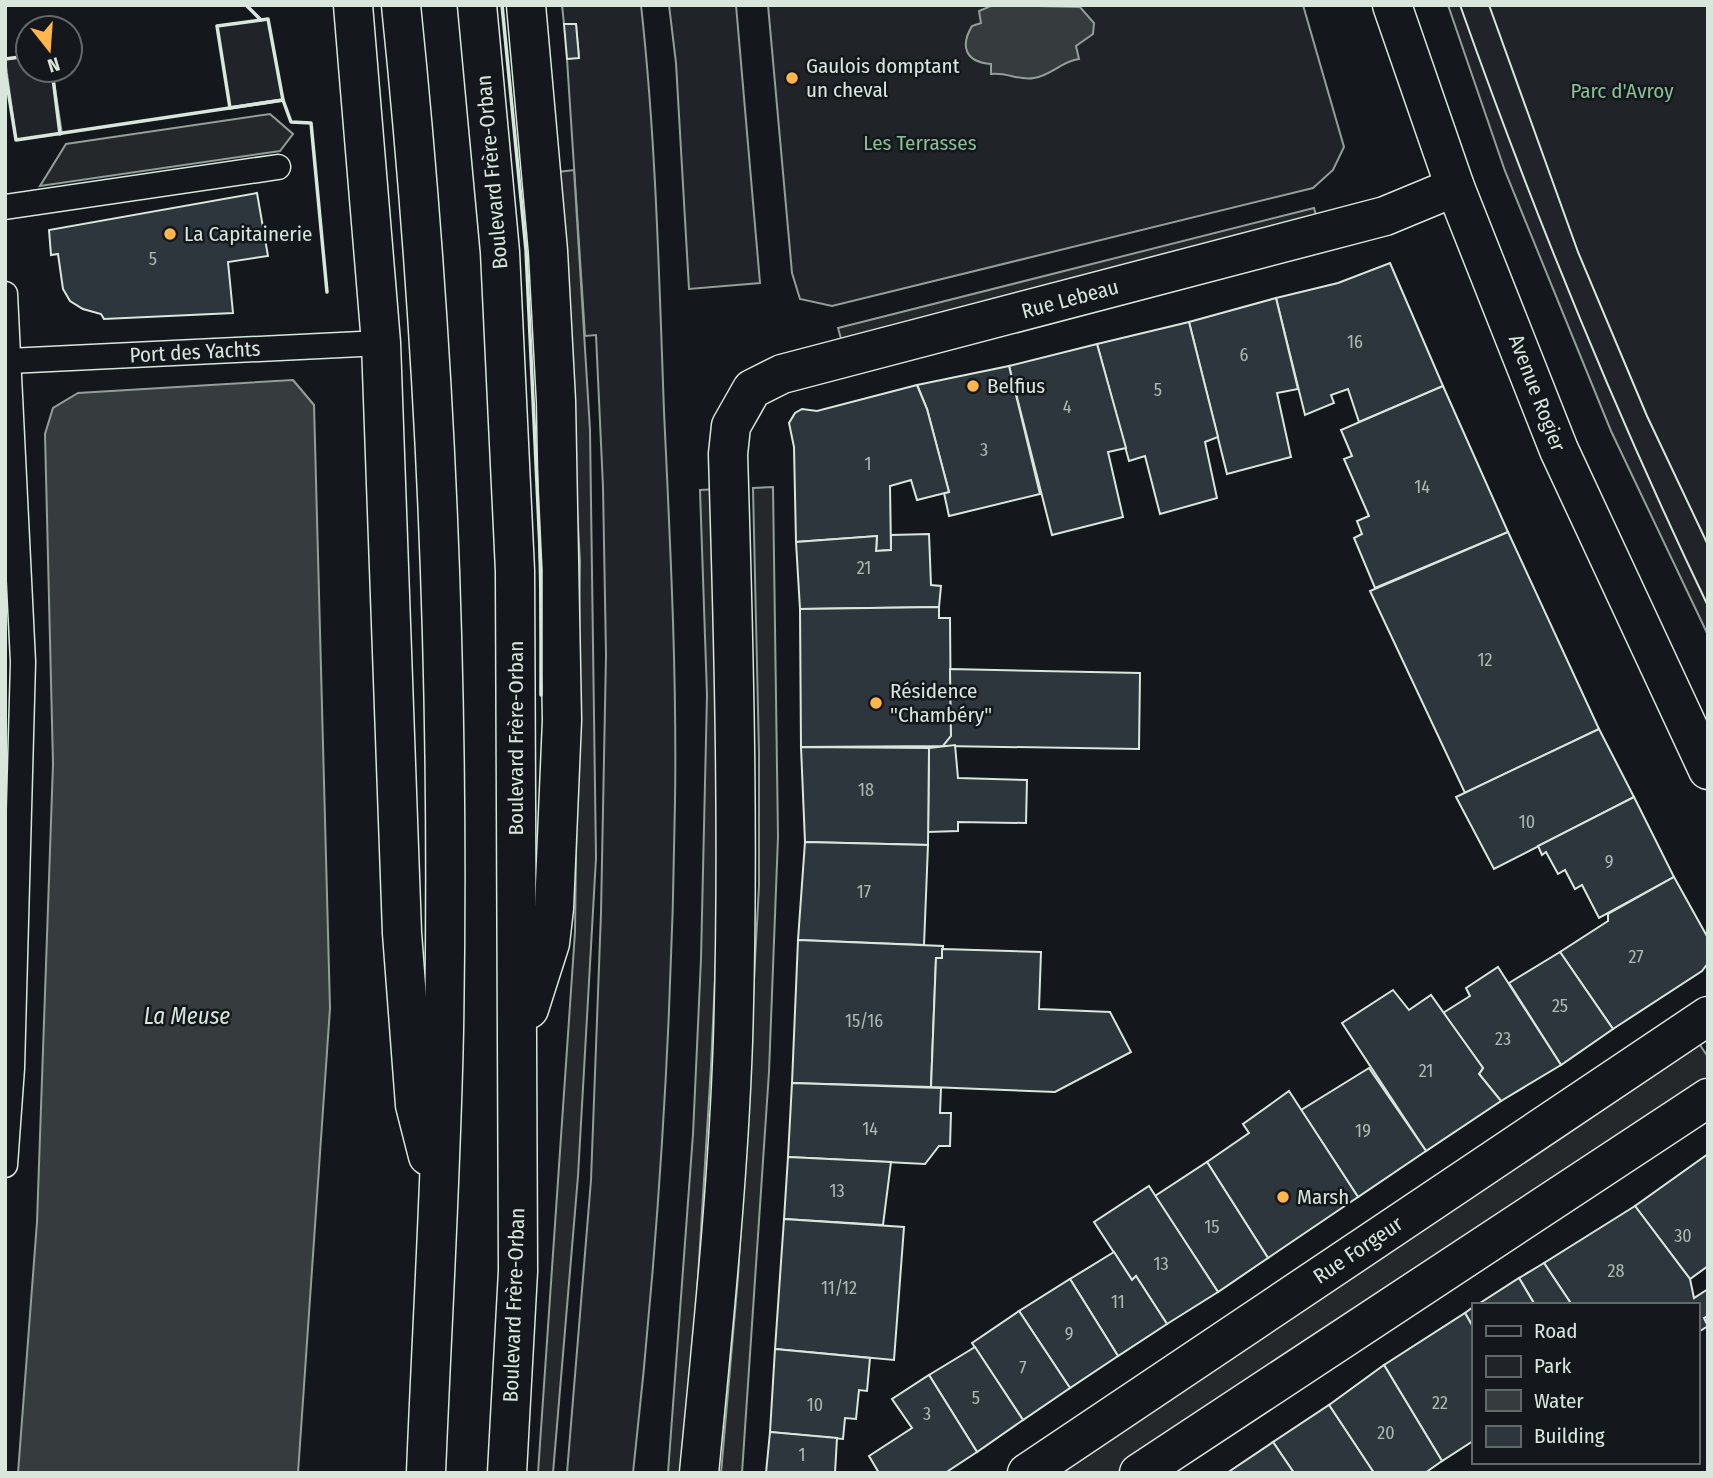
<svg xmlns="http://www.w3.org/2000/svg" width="1713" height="1478" font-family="'Fira Sans Condensed',sans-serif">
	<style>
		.green { fill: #202428; stroke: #939e99; stroke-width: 2 }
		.parking { fill: #24282b; stroke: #939e99; stroke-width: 2 }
		.water { fill: #363b3e; stroke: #939e99; stroke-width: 2 }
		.building { fill: #2c363c; stroke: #d8e6dc; stroke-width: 2 }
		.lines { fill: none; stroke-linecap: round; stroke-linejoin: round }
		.service-casing { stroke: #d8e6dc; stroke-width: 27 }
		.minor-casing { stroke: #d8e6dc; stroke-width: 41 }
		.secondary-casing { stroke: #d8e6dc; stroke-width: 41 }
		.service { stroke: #14181c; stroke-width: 24 }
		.minor { stroke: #14181c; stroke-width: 38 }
		.secondary { stroke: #14181c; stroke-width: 38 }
		.tram { stroke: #d8e6dc; stroke-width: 2 }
		.wall { stroke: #d8e6dc; stroke-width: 3.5 }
		.poi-dot { fill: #ffb74d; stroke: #14181c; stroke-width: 2.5 }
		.labels { text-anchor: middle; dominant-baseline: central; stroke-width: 5; stroke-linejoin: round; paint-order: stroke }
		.number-label { font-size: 18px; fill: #adbab4 }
		.poi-label { font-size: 21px; fill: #d8e6dc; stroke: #14181c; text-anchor: start }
		.park-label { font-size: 21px; fill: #8ac095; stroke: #14181c }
		.street-label { font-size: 21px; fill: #d8e6dc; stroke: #14181c }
		.water-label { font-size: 23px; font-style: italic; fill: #d8e6dc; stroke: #14181c }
	</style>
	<rect width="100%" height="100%" fill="#14181c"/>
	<g class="green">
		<path d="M562,5H641C656,140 659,276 664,411C670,541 677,672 675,802C672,1027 658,1250 633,1473H567L591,1180L601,913L606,655L603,487L596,335L585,336L567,59L579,57L576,24H564Z"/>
		<polygon points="669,5 736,5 760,283 689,289 676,63"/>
		<polygon points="768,5 1303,5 1344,147 1333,170 1313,188 832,306 800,299 792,273"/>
		<polygon points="1448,5 1708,5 1708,635 1611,431 1505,171"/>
		<polygon points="268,19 283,100 230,108 217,26"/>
		<polygon points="28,56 28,70 52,70 62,134 16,140 5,59"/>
	</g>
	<g class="parking">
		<polygon points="270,114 293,134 280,151 40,186 66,144"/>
		<polygon points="574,170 590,430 596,858 578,1176 553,1473 538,1473 575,932 580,561 558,172"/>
		<polygon points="1314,208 1319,225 843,346 838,328"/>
		<polygon points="773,487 778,837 769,1072 742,1473 721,1473 738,1277 759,886 759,753 753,488"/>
		<polygon points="719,489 718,914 711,1066 686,1473 668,1473 693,1134 701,959 707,695 700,490"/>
		<polygon points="1694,1036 1708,1057 1708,1086 1124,1473 1040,1473"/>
	</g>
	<g class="water">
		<path d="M993,5L1080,7L1094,23L1093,34L1076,46L1079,59C1062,61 1052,75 1034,78C1019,81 1007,72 991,74V64C965,62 960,46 972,26L981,23L979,11Z"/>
		<polygon points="293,380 314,405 330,1008 298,1473 18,1473 37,1222 53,764 45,434 53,408 78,393"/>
	</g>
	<g class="building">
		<polygon points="564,24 576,24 579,58 567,59"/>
		<polygon points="257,193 268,256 228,262 233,313 104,319 101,314 83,309 70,301 63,289 58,254 51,255 49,230"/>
		<polygon points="1390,263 1443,386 1359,422 1348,389 1331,395 1334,403 1305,415 1276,298 1338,283"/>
		<polygon points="1276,298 1298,389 1277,393 1291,457 1227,474 1189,322"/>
		<polygon points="1189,322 1218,437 1205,442 1217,498 1160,514 1145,456 1129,461 1097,344"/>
		<polygon points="1097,344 1126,448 1108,452 1123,517 1052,535 1009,366"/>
		<polygon points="1009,366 1040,494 949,516 944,493 949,492 927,409 917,385"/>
		<polygon points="917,385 927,409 949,492 917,500 911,480 890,486 891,550 876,551 877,536 796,542 794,447 789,423 795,413 802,409 817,411"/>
		<polygon points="1443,386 1508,532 1375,588 1354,538 1362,534 1357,521 1369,516 1344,459 1352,456 1341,430"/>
		<polygon points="1508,532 1599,729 1465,793 1370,591"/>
		<polygon points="929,534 931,585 941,586 939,607 800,609 796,542 877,536 876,551 891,550 891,535"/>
		<polygon points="939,607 939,618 950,618 951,736 943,746 801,747 800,609"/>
		<polygon points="950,669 1140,673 1139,749 943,746 951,736"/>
		<polygon points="1599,729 1634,797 1494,869 1456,797"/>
		<polygon points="955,745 958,778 1027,780 1026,823 958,822 958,831 928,832 929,748"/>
		<polygon points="801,747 929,748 928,845 805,842"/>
		<polygon points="1634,797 1674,877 1599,918 1582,885 1575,889 1565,870 1558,874 1546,852 1542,855 1538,846"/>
		<polygon points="805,842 928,845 924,945 798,940"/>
		<polygon points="1674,877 1708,938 1708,963 1702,971 1613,1029 1560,952 1608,921 1608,914"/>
		<polygon points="798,940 943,946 942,958 936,958 931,1087 792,1083"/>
		<polygon points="942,949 1041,952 1039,1009 1110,1012 1131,1052 1055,1092 931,1087 936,958 942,958"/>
		<polygon points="1560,952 1613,1029 1561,1065 1509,983"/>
		<polygon points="1498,967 1561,1065 1501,1101 1479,1074 1483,1068 1443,1013 1470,996 1466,988"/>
		<polygon points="1393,990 1409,1010 1431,995 1483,1068 1479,1074 1501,1101 1426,1151 1342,1023"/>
		<polygon points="1369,1068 1426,1151 1358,1197 1301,1110"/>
		<polygon points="792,1083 941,1088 940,1113 951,1113 950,1146 939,1146 925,1164 788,1157"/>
		<polygon points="1289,1091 1358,1197 1268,1258 1207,1162 1249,1133 1243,1124"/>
		<polygon points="1708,1154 1708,1266 1690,1279 1635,1206"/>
		<polygon points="788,1157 891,1162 883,1225 784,1219"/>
		<polygon points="1207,1162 1268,1258 1218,1292 1155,1196"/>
		<polygon points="1149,1186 1218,1292 1167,1324 1136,1276 1132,1280 1094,1222"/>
		<polygon points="1635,1206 1690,1279 1694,1298 1708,1289 1708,1316 1704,1318 1708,1326 1697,1333 1697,1305 1572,1305 1544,1263"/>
		<polygon points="784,1219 904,1227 894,1360 775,1349"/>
		<polygon points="1114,1252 1132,1280 1136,1276 1167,1324 1118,1356 1070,1279"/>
		<polygon points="1544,1263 1572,1305 1535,1305 1519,1278"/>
		<polygon points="1519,1278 1535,1305 1477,1305"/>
		<polygon points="1070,1279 1118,1356 1070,1388 1019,1311"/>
		<polygon points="1473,1307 1473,1327 1465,1313"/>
		<polygon points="1019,1311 1070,1388 1023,1420 972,1343"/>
		<polygon points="1465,1313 1473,1327 1473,1441 1442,1461 1384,1365"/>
		<polygon points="975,1347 1023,1420 977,1452 929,1375"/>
		<polygon points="775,1349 870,1358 867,1391 859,1390 856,1419 845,1418 843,1439 770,1432"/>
		<polygon points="1384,1365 1442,1461 1425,1473 1374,1473 1329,1405"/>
		<polygon points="929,1375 977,1452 945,1473 879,1473 869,1456 912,1428 892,1399"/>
		<polygon points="1329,1405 1374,1473 1294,1473 1273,1442"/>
		<polygon points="770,1432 837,1438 835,1473 766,1473"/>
		<polygon points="1273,1442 1294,1473 1227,1473"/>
	</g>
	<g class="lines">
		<defs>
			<g id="service">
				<polyline points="5,207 278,167"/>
				<polyline points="5,294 23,662 12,1068 5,1165"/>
				<polyline points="9,361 381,343"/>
			</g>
			<g id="minor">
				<path d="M699,1473C713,1329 728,1185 733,1041C739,845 734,650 728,454L731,426L752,389L782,374L1385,216L1455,187"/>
				<polyline points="1027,1473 1708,1016"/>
				<polyline points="1139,1473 1708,1098"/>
			</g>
			<g id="secondary">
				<polyline points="353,5 381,343 402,933 415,1105 428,1156"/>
				<path d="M401,5C436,345 450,688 444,1030C441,1178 432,1325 426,1473"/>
				<polyline points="477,5 500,252 515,571 518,1271 507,1473"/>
				<polyline points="526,5 548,251 556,401 562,720 554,908 550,943 529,1009"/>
				<polyline points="1392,5 1455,187 1559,450 1708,770"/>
			</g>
		</defs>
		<use href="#service" class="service-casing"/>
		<use href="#minor" class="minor-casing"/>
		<use href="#secondary" class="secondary-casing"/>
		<use href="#service" class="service"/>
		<use href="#minor" class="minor"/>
		<use href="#secondary" class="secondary"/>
		<g class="tram">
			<path d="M1460,5C1533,211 1613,408 1708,606"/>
			<polyline points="1489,5 1578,252 1647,416 1708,545"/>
		</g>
		<g class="wall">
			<polyline points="246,5 261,20"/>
			<polyline points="502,5 526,250 541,570 541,695"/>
			<polygon points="268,19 283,100 230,108 217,26"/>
			<polyline points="5,59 28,56"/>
			<polyline points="52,70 60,134"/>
			<polyline points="5,71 16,140 283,100 291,122 311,123 327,292"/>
		</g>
	</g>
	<g class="poi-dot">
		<circle cx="792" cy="78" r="7"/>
		<circle cx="170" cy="234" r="7"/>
		<circle cx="973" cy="386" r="7"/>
		<circle cx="876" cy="703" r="7"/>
		<circle cx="1283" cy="1197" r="7"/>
	</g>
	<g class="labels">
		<g class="number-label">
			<text x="153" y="259">5</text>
			<text x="1355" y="342">16</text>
			<text x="1244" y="355">6</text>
			<text x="1158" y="390">5</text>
			<text x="1067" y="407">4</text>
			<text x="984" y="450">3</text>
			<text x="868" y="464">1</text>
			<text x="1422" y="487">14</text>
			<text x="864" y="568">21</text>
			<text x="1485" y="660">12</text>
			<text x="866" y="790">18</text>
			<text x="1527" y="822">10</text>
			<text x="1609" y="862">9</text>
			<text x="864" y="892">17</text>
			<text x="1636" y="957">27</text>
			<text x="1560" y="1006">25</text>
			<text x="864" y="1021">15/16</text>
			<text x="1503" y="1039">23</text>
			<text x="1426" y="1071">21</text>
			<text x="870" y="1129">14</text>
			<text x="1363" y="1131">19</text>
			<text x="837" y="1191">13</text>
			<text x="1212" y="1227">15</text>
			<text x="1683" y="1236">30</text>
			<text x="1161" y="1264">13</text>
			<text x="1616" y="1271">28</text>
			<text x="839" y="1288">11/12</text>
			<text x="1118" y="1302">11</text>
			<text x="1069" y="1334">9</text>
			<text x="1023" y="1368">7</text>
			<text x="976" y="1398">5</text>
			<text x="1440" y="1403">22</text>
			<text x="815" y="1405">10</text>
			<text x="927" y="1414">3</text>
			<text x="1386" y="1433">20</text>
			<text x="802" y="1455">1</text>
		</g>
		<g class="poi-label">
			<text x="806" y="66">Gaulois domptant<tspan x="806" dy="24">un cheval</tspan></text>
			<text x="184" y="234">La Capitainerie</text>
			<text x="987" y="386">Belfius</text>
			<text x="890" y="691">Résidence<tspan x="890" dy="24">"Chambéry"</tspan></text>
			<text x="1297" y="1197">Marsh</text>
		</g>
		<g class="park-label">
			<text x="1622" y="91">Parc d'Avroy</text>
			<text x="920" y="143">Les Terrasses</text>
		</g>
		<g class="street-label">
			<text transform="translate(492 172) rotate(-95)">Boulevard Frère-Orban</text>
			<text transform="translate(1070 299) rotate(-15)">Rue Lebeau</text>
			<text transform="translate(195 352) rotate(-3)">Port des Yachts</text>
			<text transform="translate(1537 393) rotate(69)">Avenue Rogier</text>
			<text transform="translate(516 738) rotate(-90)">Boulevard Frère-Orban</text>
			<text transform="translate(1358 1250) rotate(-34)">Rue Forgeur</text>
			<text transform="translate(514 1305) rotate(-88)">Boulevard Frère-Orban</text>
		</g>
		<g class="water-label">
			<text x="187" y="1016">La Meuse</text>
		</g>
	</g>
	<rect width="1713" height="1478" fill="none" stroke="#d8e6dc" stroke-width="14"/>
	<rect x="1472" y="1303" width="228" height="161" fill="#14181c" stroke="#626a69" stroke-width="2"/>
	<rect x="1486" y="1326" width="35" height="10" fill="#14181c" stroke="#626a69" stroke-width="2"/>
	<text x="1534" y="1338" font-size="21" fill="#d8e6dc">Road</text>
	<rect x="1486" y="1356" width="35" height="21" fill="#202428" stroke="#626a69" stroke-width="2"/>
	<text x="1534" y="1373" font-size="21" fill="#d8e6dc">Park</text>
	<rect x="1486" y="1390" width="35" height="21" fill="#363b3e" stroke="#626a69" stroke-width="2"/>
	<text x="1534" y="1408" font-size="21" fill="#d8e6dc">Water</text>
	<rect x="1486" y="1426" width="35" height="21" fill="#2c363c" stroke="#626a69" stroke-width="2"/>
	<text x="1534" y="1443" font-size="21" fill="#d8e6dc">Building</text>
	<g transform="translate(49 49) rotate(163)"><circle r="33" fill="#14181c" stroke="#626a69" stroke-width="2"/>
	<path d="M0-5L12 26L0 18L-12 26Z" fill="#ffb74d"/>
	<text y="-10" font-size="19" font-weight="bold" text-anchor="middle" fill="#d8e6dc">N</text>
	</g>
</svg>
